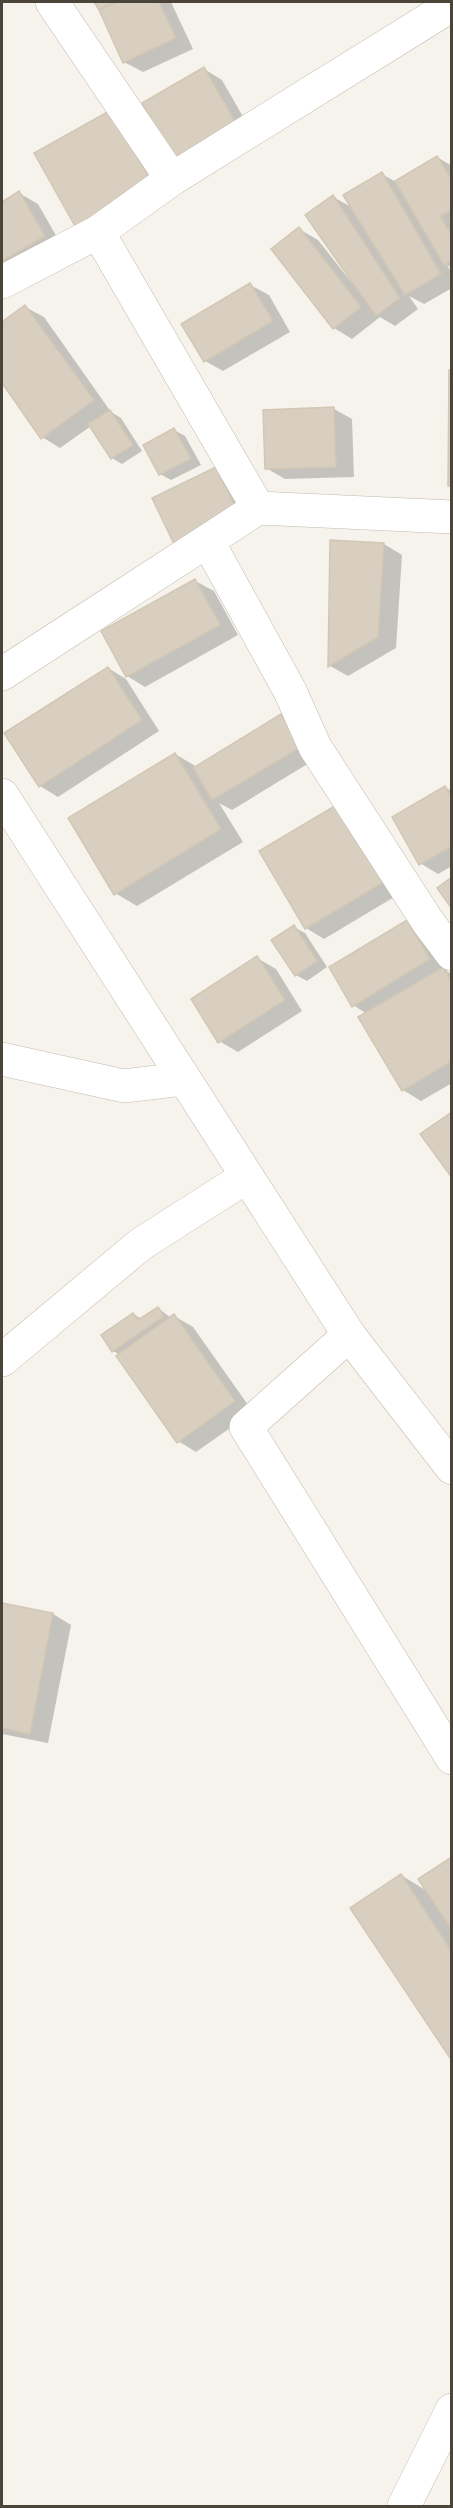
<svg xmlns="http://www.w3.org/2000/svg" width="453" height="2508" font-family="Jost,sans-serif">
	<style>
		.shadow { fill: #0003 }
		.building { fill: #d8cfc1; stroke: #d3c7b4; stroke-width: 1.5 }
		.lines { fill: none; stroke-linecap: round; stroke-linejoin: round }
		.minor-casing { stroke: #c2bbae; stroke-width: 34 }
		.tertiary-casing { stroke: #c2bbae; stroke-width: 34 }
		.minor { stroke: #fff; stroke-width: 33 }
		.tertiary { stroke: #fff; stroke-width: 33 }
	</style>
	<rect width="100%" height="100%" fill="#f6f3ec"/>
	<g class="shadow">
		<polygon points="96,2 171,2 193,49 143,72 124,62"/>
		<polygon points="204,69 222,80 254,136 195,170"/>
		<polygon points="437,157 452,166 452,268 447,265 452,273 452,288 424,304 409,296 418,309 395,326 380,317 352,339 334,328 299,229 318,240 352,283 354,282 333,197 353,208 382,174 396,182"/>
		<polygon points="19,193 38,204 62,246 2,274 2,204"/>
		<polygon points="250,285 269,295 290,332 223,371 205,361"/>
		<polygon points="25,307 44,317 111,412 121,418 142,451 122,464 112,458 91,426 60,448 42,437 2,381 2,324"/>
		<polygon points="334,409 352,419 354,477 285,479 266,468"/>
		<polygon points="174,430 185,436 201,465 171,480 160,474 145,445"/>
		<polygon points="216,469 256,526 154,498"/>
		<polygon points="384,544 402,555 396,648 348,676 330,666"/>
		<polygon points="195,581 214,591 238,635 145,687 127,676"/>
		<polygon points="108,668 126,679 159,731 58,797 40,786"/>
		<polygon points="281,716 299,727 319,757 232,810 219,803 243,842 137,906 115,893 175,754 197,767"/>
		<polygon points="445,788 452,791 452,866 438,874 420,863"/>
		<polygon points="343,803 406,890 324,939 306,928"/>
		<polygon points="407,921 426,932 448,970 446,971 452,974 452,1083 421,1101 403,1090 367,1014 353,1005"/>
		<polygon points="294,927 305,933 327,967 307,981 296,975"/>
		<polygon points="257,958 276,969 302,1011 238,1052 219,1041"/>
		<polygon points="158,1308 171,1318 174,1316 193,1327 253,1412 196,1452 178,1441 120,1355 113,1351 133,1314 142,1319"/>
		<polygon points="2,1605 53,1614 71,1625 48,1743 2,1734"/>
		<polygon points="452,1859 452,2058 401,1875 427,1891"/>
	</g>
	<g class="building">
		<polygon points="94,2 113,2 99,10"/>
		<polygon points="117,2 159,2 176,38 123,63 99,10"/>
		<polygon points="204,67 237,125 175,161 142,103"/>
		<polygon points="111,110 152,183 75,226 34,153"/>
		<polygon points="437,156 452,180 452,210 440,216 452,236 452,261 444,265 395,181"/>
		<polygon points="382,172 441,274 405,295 343,195"/>
		<polygon points="19,191 45,236 2,261 2,202"/>
		<polygon points="333,195 400,298 376,316 305,215"/>
		<polygon points="299,227 361,307 333,329 271,249"/>
		<polygon points="250,283 273,321 204,362 181,324"/>
		<polygon points="25,305 94,400 41,439 2,383 2,322"/>
		<polygon points="449,370 452,370 452,486 448,486"/>
		<polygon points="334,407 336,467 265,469 263,410"/>
		<polygon points="110,410 133,445 111,459 88,424"/>
		<polygon points="174,428 191,459 159,475 143,445"/>
		<polygon points="216,467 239,515 175,546 152,498"/>
		<polygon points="330,540 384,543 378,637 328,667"/>
		<polygon points="195,579 220,625 126,677 101,631"/>
		<polygon points="108,667 142,720 39,787 4,733"/>
		<polygon points="281,714 301,747 212,800 193,768"/>
		<polygon points="175,753 221,829 114,895 68,818"/>
		<polygon points="445,786 452,797 452,846 419,865 392,817"/>
		<polygon points="343,801 389,879 305,929 259,851"/>
		<polygon points="452,877 452,909 437,888"/>
		<polygon points="407,920 430,959 352,1007 329,967"/>
		<polygon points="294,925 317,961 295,976 271,940"/>
		<polygon points="257,956 285,1000 218,1043 191,999"/>
		<polygon points="443,967 452,982 452,1061 402,1091 358,1017"/>
		<polygon points="452,1112 452,1178 420,1134"/>
		<polygon points="158,1307 164,1316 112,1352 101,1335 133,1313 138,1320"/>
		<polygon points="174,1314 235,1401 177,1443 116,1356"/>
		<polygon points="2,1603 53,1613 30,1734 2,1728"/>
		<polygon points="452,1857 452,1930 418,1879"/>
		<polygon points="401,1874 452,1952 452,2061 350,1908"/>
	</g>
	<g class="lines">
		<defs>
			<g id="minor">
				<polyline points="52,2 172,179"/>
				<polyline points="98,232 258,508"/>
				<polyline points="2,282 98,232 172,179 452,5"/>
				<polyline points="208,542 290,691 315,747 428,922 452,954"/>
				<polyline points="2,674 258,508 452,517"/>
				<polyline points="2,795 349,1335 246,1427 452,1758"/>
				<polyline points="2,1059 124,1086 183,1079"/>
				<polyline points="349,1335 452,1468"/>
				<polyline points="2,1360 141,1244 246,1177"/>
			</g>
			<polyline id="tertiary" points="404,2506 452,2410"/>
		</defs>
		<use href="#minor" class="minor-casing"/>
		<use href="#tertiary" class="tertiary-casing"/>
		<use href="#minor" class="minor"/>
		<use href="#tertiary" class="tertiary"/>
	</g>
	<rect width="453" height="2508" fill="none" stroke="#4b4439" stroke-width="6"/>
</svg>
